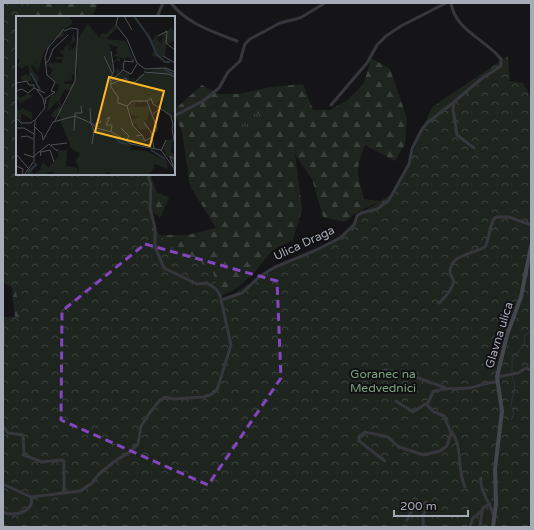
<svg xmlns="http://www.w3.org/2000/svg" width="534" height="530" font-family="'Varela Round',sans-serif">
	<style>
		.grass { fill: url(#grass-tufts) }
		.forest { fill: url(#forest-firs); fill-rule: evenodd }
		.park { fill: url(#park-crowns) }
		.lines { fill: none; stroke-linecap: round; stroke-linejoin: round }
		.stream { stroke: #2a343c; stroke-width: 1 }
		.street { stroke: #36373c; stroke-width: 3 }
		.secondary { stroke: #44464d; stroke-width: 4 }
		.marked { fill: none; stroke: #8445be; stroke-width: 3; stroke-dasharray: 8 5; stroke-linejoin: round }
		.labels { text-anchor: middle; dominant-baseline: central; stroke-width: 4; stroke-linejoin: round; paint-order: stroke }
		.street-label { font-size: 12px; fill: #a6abb8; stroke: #101012 }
		.park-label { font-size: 12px; fill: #7ca47f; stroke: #101012 }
		.inset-river { fill: none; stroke: #2a343c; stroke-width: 2 }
		.inset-road { fill: none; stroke: #4f5157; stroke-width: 1 }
		.view { fill: #fdb827; fill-opacity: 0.15; stroke: #fdb827; stroke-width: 2 }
		.inset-edge { fill: none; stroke: #a6abb8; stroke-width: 2 }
	</style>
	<defs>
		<pattern id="grass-tufts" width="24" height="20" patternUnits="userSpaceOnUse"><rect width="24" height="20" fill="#1d251e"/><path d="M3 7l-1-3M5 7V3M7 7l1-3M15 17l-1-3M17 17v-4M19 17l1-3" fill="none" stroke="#3b423d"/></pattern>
		<pattern id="forest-firs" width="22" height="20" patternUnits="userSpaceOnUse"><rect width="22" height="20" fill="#1d251e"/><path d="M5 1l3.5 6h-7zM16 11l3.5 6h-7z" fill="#3b423d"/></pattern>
		<pattern id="park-crowns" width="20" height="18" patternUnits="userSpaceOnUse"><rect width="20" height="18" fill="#1d251e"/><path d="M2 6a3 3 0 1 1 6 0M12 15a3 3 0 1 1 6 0" fill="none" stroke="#3b423d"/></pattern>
	</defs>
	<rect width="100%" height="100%" fill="#151517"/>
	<polygon class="grass" points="254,111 266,119 260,129 240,136 233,124 238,117"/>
	<path class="forest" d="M3,3H98L93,15L97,17H17V174H150L157,192L169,198L160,218L145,206L150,235H187L216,228L190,186L182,132L174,112V110L202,85L218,94H239L271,87L303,84L313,110H330L348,100L364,83L371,58L390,69L407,118L405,144L395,161L365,145C355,170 357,173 364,199L380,201L358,212L344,222L323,217L312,179L295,154L302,209L293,240L273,250L251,276L234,290L221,296L16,324L11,284L3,277ZM254,111L266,119L260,129L240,136L233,124L238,117Z"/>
	<path class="park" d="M3,3L30,4L31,17H17V174H148C154,189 150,196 150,210C149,239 190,259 212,268L221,302L280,264L316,251L340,236L366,210L393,193L412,155L432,107L508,56L510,81L523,83L531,98V527H3V317H21L15,288L3,283Z"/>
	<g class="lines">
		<polyline class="stream" points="511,420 514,413 511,405 515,385 512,376 512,360 524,344 525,335 531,331"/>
		<g class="street">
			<path d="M171,3C187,24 214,32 237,41"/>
			<path d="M451,3C455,30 485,39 501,59V66L481,79L454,102L453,109L457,135L474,148"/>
			<polyline points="157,17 163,3"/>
			<polyline points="331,105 367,63 377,45 386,36 401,26 446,3"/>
			<polyline points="174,116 203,101 219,88 228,72 240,61 245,44 250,39 280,23 300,18 325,3"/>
			<polyline points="221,300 242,293 259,277 275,267 314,251 340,238 354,225 357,216 361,213 377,209 389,200 409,164 412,149 422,129 427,123 454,102"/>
			<path d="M439,303C446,296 452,290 454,281L450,273C449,255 472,254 485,247C490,239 489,222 496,217H509L531,225"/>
			<polyline points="3,328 3,344"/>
			<polyline points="365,377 386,370 407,374 446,388"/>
			<polyline points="497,377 518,373 526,368 531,370"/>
			<polyline points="396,401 413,412 427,403"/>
			<polyline points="3,426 8,433 23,435 24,455 42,462 60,460 64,461 64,493"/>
			<path d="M451,431C464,448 456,468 465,487"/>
			<path d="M385,461L359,441V437L365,432L388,437L399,447L424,455L440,451L447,446L451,433L444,416L434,412L427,405L433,392C449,386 453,390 468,388C478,387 486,382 497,382"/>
			<path d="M481,478C479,490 491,504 494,517"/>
			<polyline points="3,484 31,497 80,491 92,483 99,474 115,461 130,452 138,444 141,426 149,414 160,400 165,397 173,399 203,397 210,395 217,390 231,345 220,295 216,289 207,283 197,284 164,268 155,247 155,228 150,208 151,186 148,174"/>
			<path d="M3,512C14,517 35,512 31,497"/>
			<polyline points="407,520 412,510 426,502 429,506 423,515 423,527"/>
			<polyline points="470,527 473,518 482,511 484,507 490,504"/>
			<polyline points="480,527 482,511"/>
		</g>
		<polyline class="secondary" points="493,527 496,504 495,469 502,411 497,377 507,335 521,297 531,246"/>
	</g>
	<path class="marked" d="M145,244L277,281L281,378L208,485L61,420L62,311Z"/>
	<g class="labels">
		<g class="street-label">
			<text transform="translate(304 243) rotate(-25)">Ulica Draga</text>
			<text transform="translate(499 335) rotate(-73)">Glavna ulica</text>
		</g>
		<g class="park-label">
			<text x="383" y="374">Goranec na<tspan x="383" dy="14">Medvednici</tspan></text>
		</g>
	</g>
	<g transform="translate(16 16)">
		<rect width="159" height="159" fill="#151517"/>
		<path d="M0,0H49L56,4V8L47,14L48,20L37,24L27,38L22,56L17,49L21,46L15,48L16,53L23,62L21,69L14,58L16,65L8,66L4,62L9,58L13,60V51L11,49L6,53L1,49L4,44L2,42L0,45ZM99,9L101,12L90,23L110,25L117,43L111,41L109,44L104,41L105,55L104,46L100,44L99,47L97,45L103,41L98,40L102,36L99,35L102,31L88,27V30L93,29L95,33L91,41L89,37L87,40L91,48L87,54L89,58L94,57L95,59L92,61V68L95,70L88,71L91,74L89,76L86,73L81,74L80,79L77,76L76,81L72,80L76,83L75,87L66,86L71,92L70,94H73L70,96L69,93L66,95V89L62,91L56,88L58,79L53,81L57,73H60L59,71L55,76V73L51,75L49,73L43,85L46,89L44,92L48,91L46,98L56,93L66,95L68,100L53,96L46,102L41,98L39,102L34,99L44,90L41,85L26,101L31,95L34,81L41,76L43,70L34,62L37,61L33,60L37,54L30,48H33V45L37,48L41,45L40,47H46V43H40L39,41H49L43,35L47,34L50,29L54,24L50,31L55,27L57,17L60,24L53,30V36L55,30L56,34L59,29L60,33L66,18L70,21L75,19V25L81,28L84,22L89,23L84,21L86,17L90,18ZM66,35L76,43L80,53L85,51L87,60L80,62L81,58L74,55V51L76,54L77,47L74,50L71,42L64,38ZM62,47L63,49L61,55L65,54L63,62L58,68H48L49,64L50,66L57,63L55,60L59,58L58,53L59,56ZM156,11L157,15L159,13V25L150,28L149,40L144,42L136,40L138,33L135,29L138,32V28L128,18L137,24L140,18L143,22L141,24L145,27L147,20L145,19ZM101,52L104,55L102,57L113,63L118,62L117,65L114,63V68L159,62V96H155L159,101L157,102L145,92L148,87L144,84L139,88L136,84L123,87L120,84L119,91L132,90L134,93L131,104L128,106L132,112L125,114L121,111V107L117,109V103L123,101L115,99L113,94L102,58L99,57ZM0,77L4,82L12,78L18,80L5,87L0,82ZM0,90L3,95L6,92L16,97V104L5,97L6,111L1,101ZM157,123L155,135L159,140V153L157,154L155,140L153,142L149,138L150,134H148V130L150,124ZM54,127L130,135L151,145L152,153L139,148L135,157L128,159H98L90,156V159H41L34,155L29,159H11L18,150L20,149L16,156L18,158L24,154L27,146L32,152L42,141L43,134L47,135L51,133L50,150L62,152L61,156L63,154L60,145L64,137L54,131Z" fill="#1d251e" fill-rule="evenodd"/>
		<path d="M0,0H55L50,10L33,23L17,50L0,42ZM72,8L82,20L92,27L99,60L105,56L113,57L114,68L117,69L124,59L142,52L152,54L159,59L157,74H153L150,68L148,77H144L135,85H120L111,90L115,104L129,126L116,129L103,149L98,146L89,151L56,133L43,102L61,58L62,23Z" fill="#1d251e"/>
		<path class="inset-river" d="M118,0L133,21L141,39L149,46H154M148,53L159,59M15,57L24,74M98,120L103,126L111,128M135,134L149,143M12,159L13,155L20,149L19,147"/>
		<path class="inset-road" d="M102,0L100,9L111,23L121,47L129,53L150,52L159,56M108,0L116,14M142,20L151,15L150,27L159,34M95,35L98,55L94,63L95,71L102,81V87L111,90M88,40L96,57M147,40L159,47M29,48L33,44L37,33L52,19M107,54L108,45L117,46V43M128,56L152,58L159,61M95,65L107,54L115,58L121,48M0,67L11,65L13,69H18V73M95,68L110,62L112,66H119L128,58M0,75L6,73L12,77L18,72L29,77M131,85L141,112L139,116M29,88L30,82L39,76L35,75L39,66L31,59L29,41L32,32L48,13M111,90L116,85H131L135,82L137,88L144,92M111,90L117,110L126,119M74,92L75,107M137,98L144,92L155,100L157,109M59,100L75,107M59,100V97H66L65,90M0,102L5,107H15L18,104M90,103L94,101L90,109H96L95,116M39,105L59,65L62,13L55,12L48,15M128,106L135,116L138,132M75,107L78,115L76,128M76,107L80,112L96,116L115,128L145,134L159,154M157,109L156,113L159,130M18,110L26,118L27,124L37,106L59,100M82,111L79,108L85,106L83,103M0,112H8L18,118M105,112L113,120L110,125M58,115L59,100M120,120L126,119L129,125L136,121M5,121L11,120L17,123M18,123L19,104L29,92L27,82L21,74M35,129L51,127M24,135L33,128L41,135L42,133M145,135L150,124M25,136L34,134L38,146M0,138L12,152M8,138L17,141L24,135L25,140M0,150L7,153L6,159M157,150L154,140L159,143M8,159L18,145V123"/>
		<path class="view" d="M93,61L148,75L134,130L79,116Z"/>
		<rect width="159" height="159" class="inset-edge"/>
	</g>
	<rect width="534" height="530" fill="none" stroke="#a6abb8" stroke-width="8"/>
	<path d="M394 510v6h74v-6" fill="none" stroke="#a6abb8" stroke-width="2"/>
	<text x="400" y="510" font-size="12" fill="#a6abb8" stroke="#101012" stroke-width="3" paint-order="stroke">200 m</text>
</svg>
